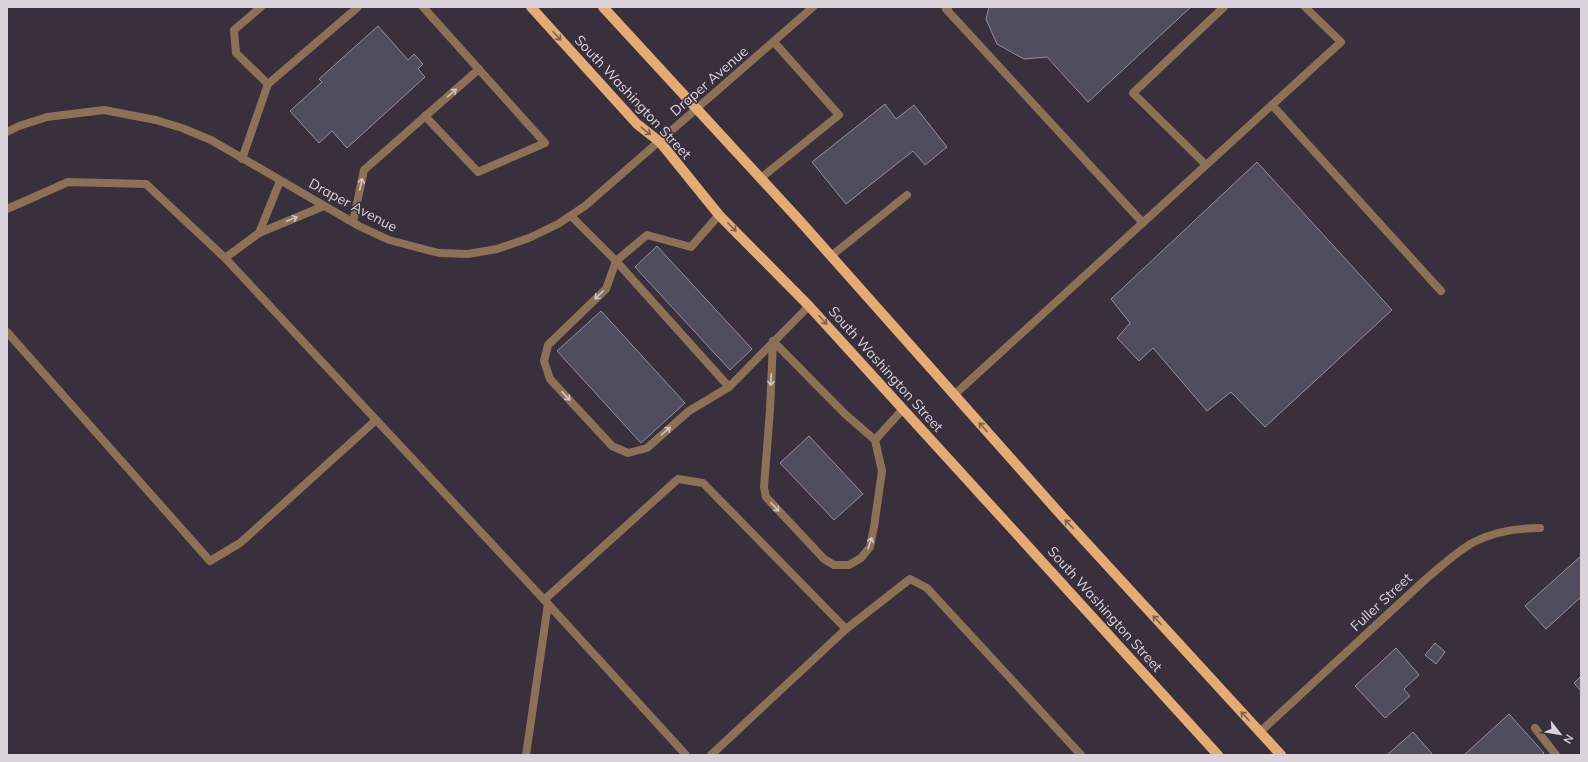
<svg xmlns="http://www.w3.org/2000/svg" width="1588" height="762" font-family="Mulish,sans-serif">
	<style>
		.building { fill: #4f4d5e; stroke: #918fa2 }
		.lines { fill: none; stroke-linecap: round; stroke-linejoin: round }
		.lane { stroke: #8c7156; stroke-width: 8 }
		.street { stroke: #8c7156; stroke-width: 8 }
		.primary { stroke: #e4ac74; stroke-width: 10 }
		.oneway { stroke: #7d6153 }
		.oneway2 { stroke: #cec4c8 }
		.labels { text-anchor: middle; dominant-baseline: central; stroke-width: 3; stroke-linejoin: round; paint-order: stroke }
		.street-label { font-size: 14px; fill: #dad3dc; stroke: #392f3d }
	</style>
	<rect width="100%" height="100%" fill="#392f3d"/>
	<g class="building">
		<polygon points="989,7 1191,7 1088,102 1047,57 1024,59 997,44 986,19"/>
		<polygon points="378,26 408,60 414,54 423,64 418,69 425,77 347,148 332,131 319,143 290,111 322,82 319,79"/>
		<polygon points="885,104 896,119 914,105 947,147 925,165 913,151 846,204 812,162"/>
		<polygon points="1257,162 1392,310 1265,427 1231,392 1207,411 1153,348 1139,361 1117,338 1130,323 1111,299"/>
		<polygon points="657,246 752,349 730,370 635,267"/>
		<polygon points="601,311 685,403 641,443 557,351"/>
		<polygon points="809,436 863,494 834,520 780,463"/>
		<polygon points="1581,556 1581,597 1546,629 1525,606"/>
		<polygon points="1435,643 1445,652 1436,664 1425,655"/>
		<polygon points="1396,648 1419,675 1404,689 1410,696 1385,718 1355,686"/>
		<polygon points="1581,676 1581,691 1574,683"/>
		<polygon points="1509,714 1544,753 1542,755 1464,755"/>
		<polygon points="1413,732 1433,755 1387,755"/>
	</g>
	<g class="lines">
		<g class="lane">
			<polyline points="261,7 234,30 236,53 268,84"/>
			<polyline points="423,7 545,143 478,172 425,116"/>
			<polyline points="948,7 946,9 1143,223"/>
			<polyline points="1272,105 1441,291"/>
			<polyline points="242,159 268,84 358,7"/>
			<polyline points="1206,165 1133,93 1224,7"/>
			<polyline points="761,178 839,115 774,42"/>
			<polyline points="7,209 68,182 146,184 225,258 548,604 686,755"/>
			<polyline points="719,215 691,247 647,235 616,261 606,289 548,345 544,361 550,379 612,446 628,453 647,448 689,411 729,387 809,306"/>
			<polyline points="571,216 616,261 729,387"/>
			<polyline points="353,222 364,170 479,69"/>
			<polyline points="259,233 280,181"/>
			<polyline points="831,256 907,195"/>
			<polyline points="225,258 259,233 324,206"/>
			<polyline points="7,332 210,561 240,543 376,420"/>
			<polyline points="773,341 770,410 764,487 766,497 824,559 834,565 849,565 861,558 870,547 874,527 882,471 875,440"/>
			<polyline points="773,341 845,414 875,440 903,409"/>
			<polyline points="954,395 1341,42 1305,7"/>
			<polyline points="544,600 678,479 703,483 846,629 910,579 927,588 1081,755"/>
			<polyline points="1535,728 1556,755"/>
			<polyline points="526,755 548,604"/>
			<polyline points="711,755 846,629"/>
		</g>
		<g class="street">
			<polyline points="7,132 19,126 47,117 104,110 156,120 182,128 211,140 359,226 389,240 439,253 468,254 497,249 529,238 558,224 585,206 813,7"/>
			<path d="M1260,732L1427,578C1442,566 1457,551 1474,542C1494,532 1518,528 1540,528"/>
		</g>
		<g class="primary">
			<polyline points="531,7 637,124 660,142 719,215 809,306 1218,755"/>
			<polyline points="603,7 800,221 1061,515 1281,755"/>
		</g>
	</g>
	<defs><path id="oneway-shaft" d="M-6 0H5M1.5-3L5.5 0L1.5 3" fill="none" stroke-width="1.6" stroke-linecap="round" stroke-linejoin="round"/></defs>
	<g class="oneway">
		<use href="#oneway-shaft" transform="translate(557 36) rotate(48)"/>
		<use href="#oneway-shaft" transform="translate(646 131) rotate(38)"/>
		<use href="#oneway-shaft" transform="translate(732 227) rotate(45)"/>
		<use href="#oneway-shaft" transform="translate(823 320) rotate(48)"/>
		<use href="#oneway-shaft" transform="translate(983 427) rotate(-132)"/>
		<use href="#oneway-shaft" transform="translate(1069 524) rotate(-133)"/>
		<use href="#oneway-shaft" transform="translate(1157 620) rotate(-132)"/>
		<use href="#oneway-shaft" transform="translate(1245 716) rotate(-132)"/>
	</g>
	<g class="oneway2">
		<use href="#oneway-shaft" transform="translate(452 93) rotate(-41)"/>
		<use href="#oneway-shaft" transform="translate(361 184) rotate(-78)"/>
		<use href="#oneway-shaft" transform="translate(292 219) rotate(-22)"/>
		<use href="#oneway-shaft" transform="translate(599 295) rotate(136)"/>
		<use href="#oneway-shaft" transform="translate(771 380) rotate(93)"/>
		<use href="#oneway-shaft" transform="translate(566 396) rotate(47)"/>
		<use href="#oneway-shaft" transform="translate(666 431) rotate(-41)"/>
		<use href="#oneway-shaft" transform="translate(775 507) rotate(47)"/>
		<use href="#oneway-shaft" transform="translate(870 543) rotate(-71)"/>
	</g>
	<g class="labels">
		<g class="street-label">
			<text transform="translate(709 81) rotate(-41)">Draper Avenue</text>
			<text transform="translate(633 97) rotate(47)">South Washington Street</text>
			<text transform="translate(353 205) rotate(28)">Draper Avenue</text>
			<text transform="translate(886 369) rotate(48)">South Washington Street</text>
			<text transform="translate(1381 602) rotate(-43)">Fuller Street</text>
			<text transform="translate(1105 609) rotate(48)">South Washington Street</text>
		</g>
	</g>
	<rect width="1588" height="762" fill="none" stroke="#dad3dc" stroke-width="16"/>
	<g transform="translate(1560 734) rotate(121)" stroke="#392f3d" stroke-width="3" paint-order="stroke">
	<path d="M0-3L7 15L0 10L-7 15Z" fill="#dad3dc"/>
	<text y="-6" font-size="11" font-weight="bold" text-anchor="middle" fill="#dad3dc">N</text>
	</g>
</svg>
